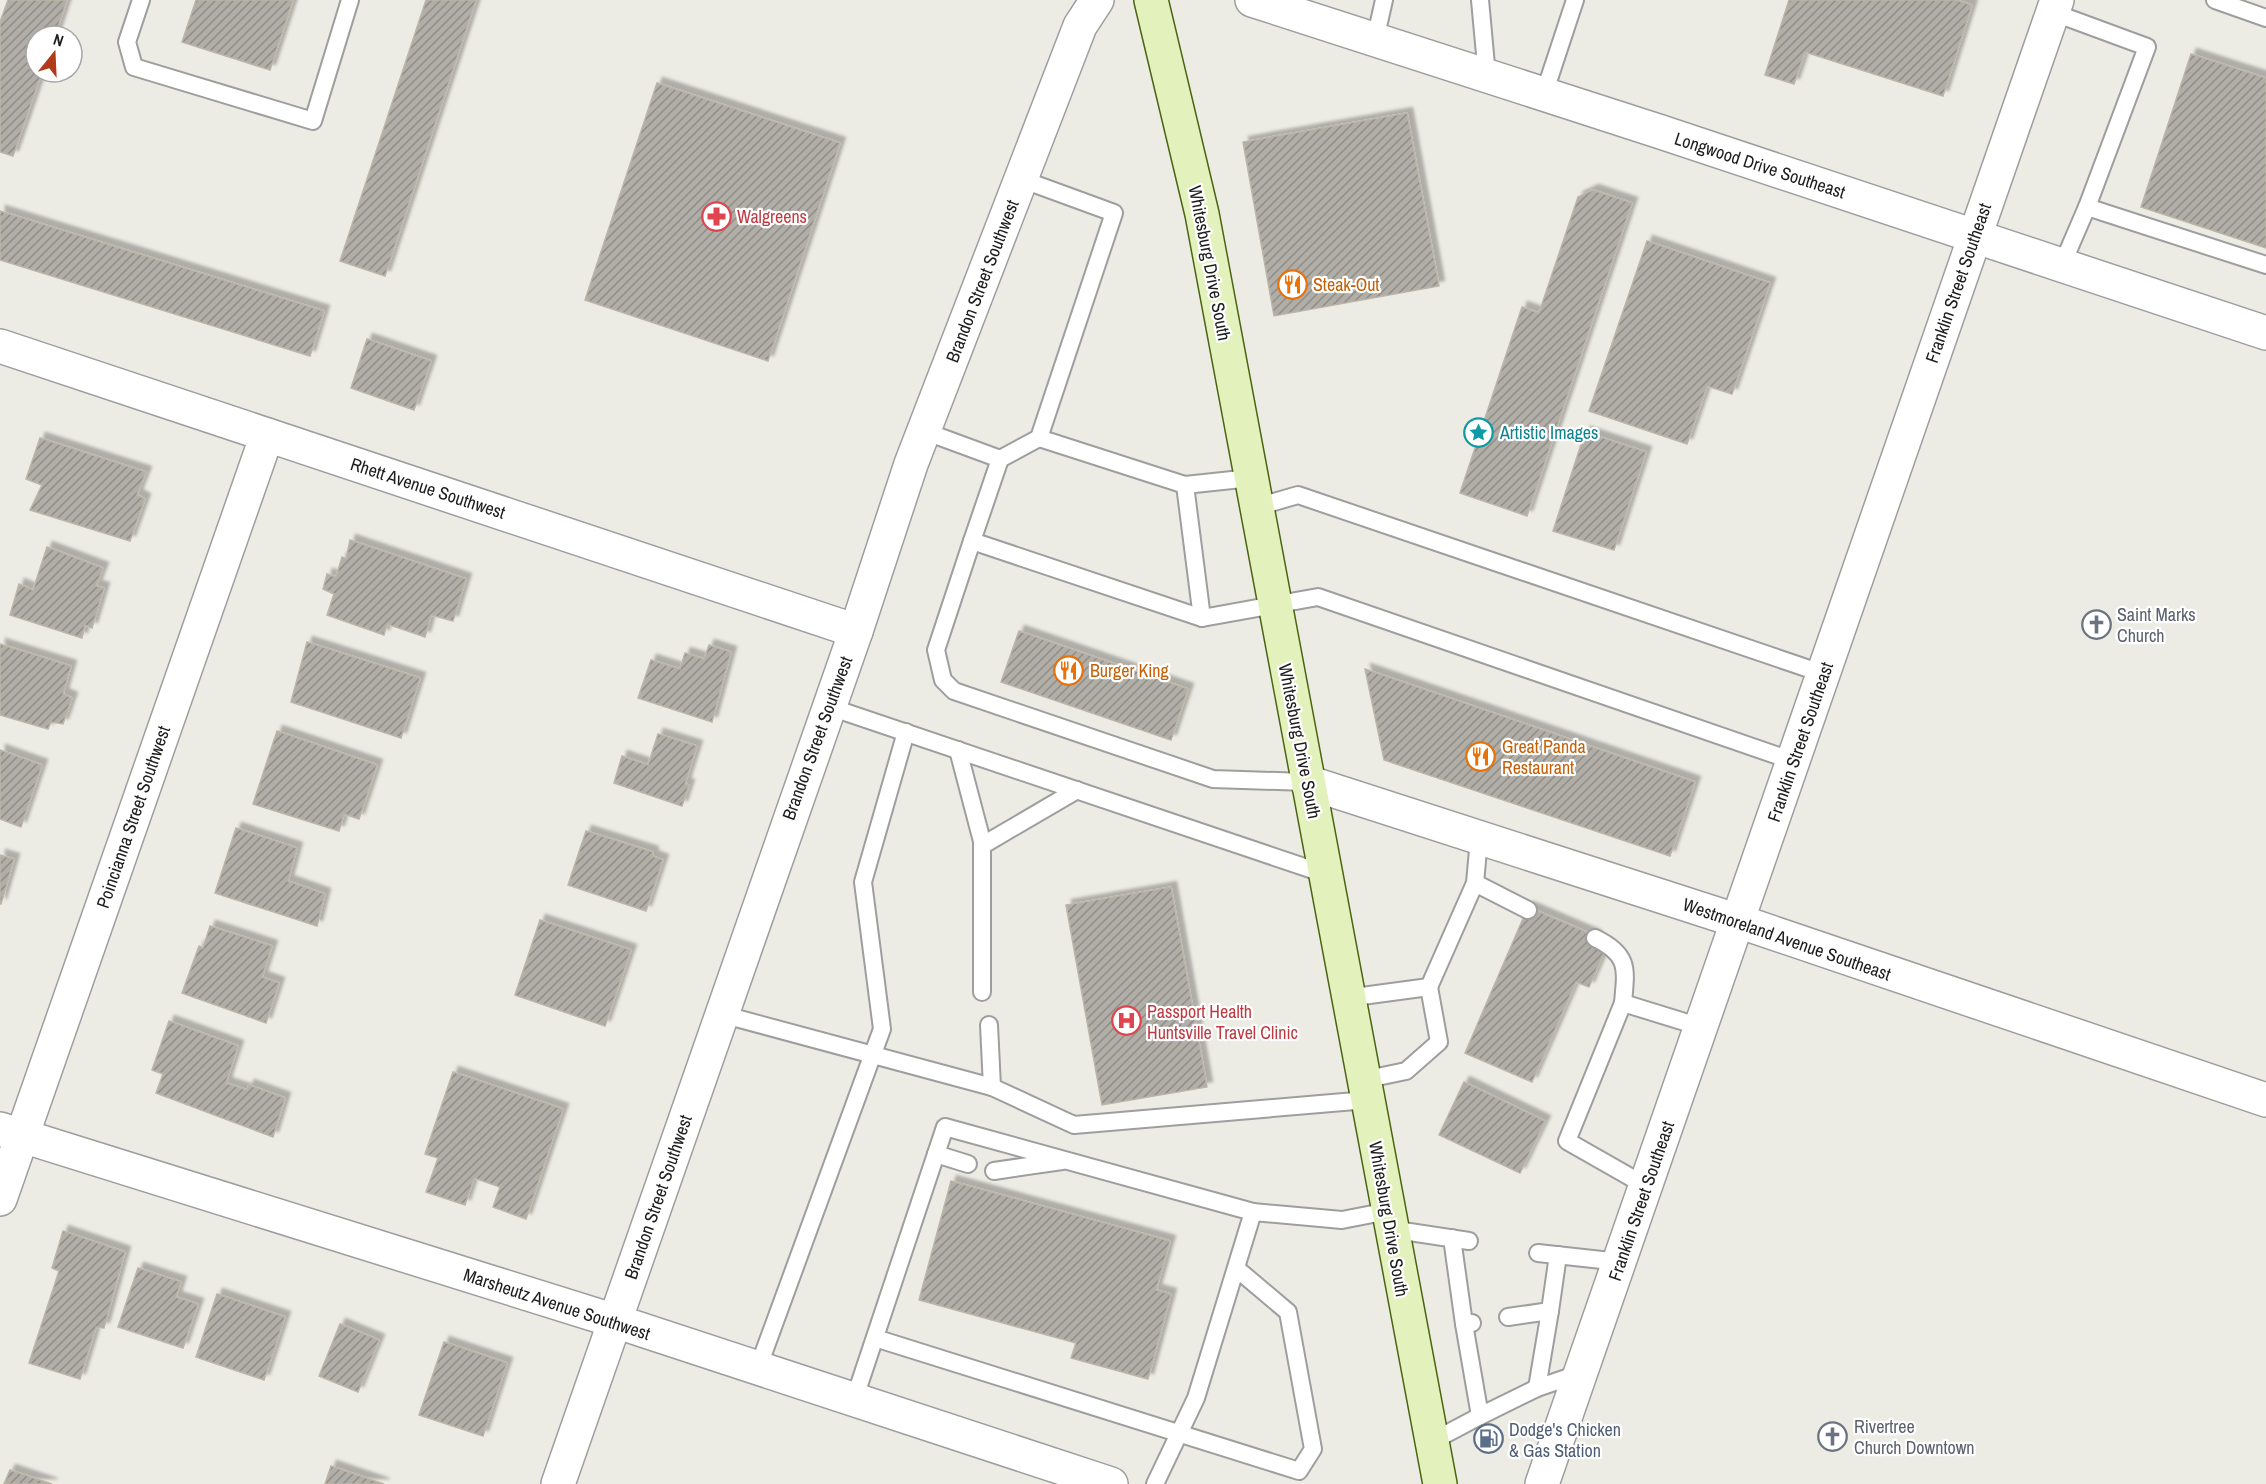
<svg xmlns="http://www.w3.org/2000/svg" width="2266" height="1484" font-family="'Archivo Narrow',sans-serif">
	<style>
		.building { fill: url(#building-hatch); stroke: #bcb5a8; stroke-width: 1.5; filter: url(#shadow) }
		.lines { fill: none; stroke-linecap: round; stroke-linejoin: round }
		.service-casing { stroke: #9e9e9e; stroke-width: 20 }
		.minor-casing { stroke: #9e9e9e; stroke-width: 36 }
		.tertiary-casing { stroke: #9e9e9e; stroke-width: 36 }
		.secondary-casing { stroke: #4a6512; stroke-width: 36 }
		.service { stroke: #fff; stroke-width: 16 }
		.minor { stroke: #fff; stroke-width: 33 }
		.tertiary { stroke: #fff; stroke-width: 33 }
		.secondary { stroke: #e3f1bd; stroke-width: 33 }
		.labels { text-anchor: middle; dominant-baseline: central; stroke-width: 4.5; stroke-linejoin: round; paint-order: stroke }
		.street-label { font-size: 18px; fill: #1d1d1d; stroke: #fff }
		.health-label { font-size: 18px; fill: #be3a42; stroke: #fff; text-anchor: start }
		.food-label { font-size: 18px; fill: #c56008; stroke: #fff; text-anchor: start }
		.culture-label { font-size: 18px; fill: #0d838f; stroke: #fff; text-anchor: start }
		.worship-label { font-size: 18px; fill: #5b616d; stroke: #fff; text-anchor: start }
		.service-label { font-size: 18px; fill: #4e5e75; stroke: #fff; text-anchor: start }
	</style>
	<defs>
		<pattern id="building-hatch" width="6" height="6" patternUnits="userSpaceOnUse" patternTransform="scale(1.5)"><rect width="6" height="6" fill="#b1aea7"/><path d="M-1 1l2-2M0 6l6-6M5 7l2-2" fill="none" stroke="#8f8d87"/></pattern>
		<filter id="shadow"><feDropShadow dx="5.5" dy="-5.5" stdDeviation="1.5" flood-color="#0004"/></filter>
	</defs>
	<rect width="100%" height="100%" fill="#edece4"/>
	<g class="building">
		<polygon points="8,0 67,0 55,36 36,36 36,72 42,72 13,156 0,152 0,22"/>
		<polygon points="196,0 293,0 270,70 182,42"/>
		<polygon points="426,0 476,0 385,276 340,261"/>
		<polygon points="1789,0 1956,0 1972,5 1943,96 1805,52 1794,84 1765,75"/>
		<polygon points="2191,54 2266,78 2266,248 2141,207"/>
		<polygon points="657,83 840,143 768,361 585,300"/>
		<polygon points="1407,113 1439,286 1274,316 1243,142"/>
		<polygon points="1593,190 1632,203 1527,516 1460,493 1522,307 1539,313 1578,197"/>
		<polygon points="0,211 324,311 310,356 0,260"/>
		<polygon points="1647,241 1770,283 1732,394 1707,386 1687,444 1589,411"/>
		<polygon points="367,339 431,361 414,410 351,388"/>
		<polygon points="1585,432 1646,452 1614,550 1553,531"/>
		<polygon points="40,438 146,472 137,495 145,499 130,541 30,510 42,485 26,479"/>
		<polygon points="350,540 466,579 453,621 431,615 425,637 387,624 384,635 327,615 334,594 323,589 327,574 336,577 342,557 346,559"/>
		<polygon points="47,547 103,568 96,586 104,588 92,628 85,625 82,638 10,615 19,584 33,590"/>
		<polygon points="1019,631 1188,689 1171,740 1001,682"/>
		<polygon points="307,642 420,678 401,738 291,702"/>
		<polygon points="0,644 71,666 63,694 72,698 63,724 51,722 48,729 0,715"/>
		<polygon points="709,645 731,652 712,722 638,698 651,660 680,669 685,653 704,659"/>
		<polygon points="1365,669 1695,782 1670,856 1384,760"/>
		<polygon points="277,731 377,765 359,819 344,814 339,831 253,804"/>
		<polygon points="658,734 697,746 685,784 689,785 682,806 614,783 622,756 648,765"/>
		<polygon points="0,750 42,765 21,827 0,819"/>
		<polygon points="236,828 297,848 288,881 325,894 317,926 215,893"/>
		<polygon points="586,831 653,852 652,856 663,860 646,911 568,885"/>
		<polygon points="0,855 14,859 1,904 0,903"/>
		<polygon points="1171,887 1207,1087 1102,1105 1066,905"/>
		<polygon points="1528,907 1596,936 1591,946 1604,952 1589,987 1576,982 1532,1082 1465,1053"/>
		<polygon points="540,920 631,950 605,1026 515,995"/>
		<polygon points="210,926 272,946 262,977 279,983 266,1023 182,993 199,946 203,948"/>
		<polygon points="169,1021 238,1046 226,1083 247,1090 249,1085 285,1098 273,1137 156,1093 163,1074 152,1070"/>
		<polygon points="453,1072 563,1109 526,1219 493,1207 500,1187 474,1178 465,1205 426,1192 438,1158 425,1154"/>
		<polygon points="1464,1082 1545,1121 1520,1173 1439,1135"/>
		<polygon points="951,1181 1170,1241 1156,1290 1171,1294 1148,1379 1071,1358 1076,1343 919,1300"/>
		<polygon points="63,1231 125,1252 104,1328 96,1327 80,1379 29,1363 59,1271 52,1268"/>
		<polygon points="138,1268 181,1282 176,1297 198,1304 183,1348 118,1327"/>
		<polygon points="217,1294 285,1317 264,1380 196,1357"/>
		<polygon points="340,1324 379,1340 358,1392 319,1376"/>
		<polygon points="444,1342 507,1363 483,1436 419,1415"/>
		<polygon points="331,1466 384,1484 325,1484"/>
		<polygon points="10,1470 52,1484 4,1484"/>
	</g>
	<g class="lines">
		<defs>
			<g id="service">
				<polyline points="141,0 127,42 134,67 313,121 350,0"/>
				<polyline points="1480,0 1487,76"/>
				<polyline points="2215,0 2266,18"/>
				<polyline points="2052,12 2147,47 2087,207 2266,265"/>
				<polyline points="1375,40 1384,0"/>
				<polyline points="1544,94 1575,0"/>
				<polyline points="1021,179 1114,213 1039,438 1185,485 1251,478"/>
				<polyline points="2062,265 2087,207"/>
				<polyline points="924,431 1000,459 1039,438"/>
				<polyline points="1000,459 972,541 1202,618 1318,597 1793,761"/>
				<polyline points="1185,485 1202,618"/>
				<polyline points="1257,507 1298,495 1824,674"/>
				<polyline points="972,541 936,650 943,680 954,691 1213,779 1307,782"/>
				<polyline points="827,706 1325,874"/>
				<polyline points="958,750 983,845 1077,790"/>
				<polyline points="1479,839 1475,883 1528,910"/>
				<path d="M1595,938C1630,955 1626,969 1623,1003"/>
				<polyline points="982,992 982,840"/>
				<polyline points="1347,998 1429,987 1475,883"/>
				<polyline points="721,1014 992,1087"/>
				<polyline points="989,1025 992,1087 1074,1125 1367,1100"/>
				<polyline points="1363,1080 1406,1071 1439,1042 1429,987"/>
				<polyline points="936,1154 968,1164"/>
				<polyline points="994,1171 1062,1161"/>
				<polyline points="1646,1186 1567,1141 1623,1003 1701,1027"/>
				<polyline points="1253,1212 1342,1220 1388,1211"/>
				<polyline points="1390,1229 1469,1241"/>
				<polyline points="1452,1238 1464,1324 1472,1323"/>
				<polyline points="1538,1253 1620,1262"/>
				<polyline points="1508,1317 1550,1311 1558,1255"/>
				<polyline points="1464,1324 1480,1416 1537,1388 1581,1373"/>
				<polyline points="875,1338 1299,1471 1313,1449 1288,1312 1237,1269"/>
				<polyline points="758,1368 882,1029 863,882 906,732"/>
				<polyline points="1537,1388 1550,1311"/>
				<polyline points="854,1400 945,1127 1253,1212 1196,1398 1155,1484"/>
				<polyline points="1431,1442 1480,1416"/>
			</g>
			<g id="minor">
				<polyline points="1252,0 1661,132 2266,333"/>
				<polyline points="0,346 856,631"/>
				<polyline points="1307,782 1738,921 2266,1100"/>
				<polyline points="0,1129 615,1321 1111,1484"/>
				<polyline points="0,1199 267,435"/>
				<polyline points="558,1484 856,631 911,464 1080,26 1097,0"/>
			</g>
			<polyline id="tertiary" points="1542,1484 2057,0"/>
			<polyline id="secondary" points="1151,0 1202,214 1440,1484"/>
		</defs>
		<use href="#service" class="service-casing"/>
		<use href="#minor" class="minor-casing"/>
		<use href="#tertiary" class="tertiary-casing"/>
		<use href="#secondary" class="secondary-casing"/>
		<use href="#service" class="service"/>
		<use href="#minor" class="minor"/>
		<use href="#tertiary" class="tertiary"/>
		<use href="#secondary" class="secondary"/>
	</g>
	<defs>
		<symbol id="pharmacy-ring" viewBox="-11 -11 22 22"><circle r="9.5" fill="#fff" stroke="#e0444e" stroke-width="1.5"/><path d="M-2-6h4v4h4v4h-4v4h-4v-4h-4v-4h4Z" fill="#e0444e"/></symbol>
		<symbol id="restaurant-ring" viewBox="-11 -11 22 22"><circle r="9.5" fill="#fff" stroke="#e8710a" stroke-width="1.5"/><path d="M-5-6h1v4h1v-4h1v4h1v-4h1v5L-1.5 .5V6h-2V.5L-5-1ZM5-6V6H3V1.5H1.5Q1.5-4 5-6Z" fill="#e8710a"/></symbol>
		<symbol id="sight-ring" viewBox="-11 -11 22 22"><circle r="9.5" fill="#fff" stroke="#0f9aa8" stroke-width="1.5"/><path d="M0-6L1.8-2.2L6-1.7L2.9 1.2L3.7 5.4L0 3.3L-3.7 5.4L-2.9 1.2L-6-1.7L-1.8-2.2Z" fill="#0f9aa8"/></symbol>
		<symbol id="church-ring" viewBox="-11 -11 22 22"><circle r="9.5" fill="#fff" stroke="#6b7280" stroke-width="1.5"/><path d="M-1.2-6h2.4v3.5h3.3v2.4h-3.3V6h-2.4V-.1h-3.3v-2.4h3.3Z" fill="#6b7280"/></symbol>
		<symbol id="hospital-ring" viewBox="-11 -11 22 22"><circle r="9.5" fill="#fff" stroke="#e0444e" stroke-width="1.5"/><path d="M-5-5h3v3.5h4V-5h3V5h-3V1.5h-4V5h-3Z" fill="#e0444e"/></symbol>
		<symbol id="fuel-ring" viewBox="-11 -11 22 22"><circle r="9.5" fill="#fff" stroke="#5c6f8a" stroke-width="1.5"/><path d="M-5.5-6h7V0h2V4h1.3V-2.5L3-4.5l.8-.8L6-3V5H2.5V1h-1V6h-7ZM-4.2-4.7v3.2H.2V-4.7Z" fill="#5c6f8a"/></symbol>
	</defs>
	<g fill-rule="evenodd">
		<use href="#pharmacy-ring" x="700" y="200" width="33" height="33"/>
		<use href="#restaurant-ring" x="1276" y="268" width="33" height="33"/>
		<use href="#sight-ring" x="1462" y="416" width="33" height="33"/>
		<use href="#church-ring" x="2080" y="608" width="33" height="33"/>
		<use href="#restaurant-ring" x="1052" y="654" width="33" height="33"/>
		<use href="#restaurant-ring" x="1464" y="740" width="33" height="33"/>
		<use href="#hospital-ring" x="1110" y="1004" width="33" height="33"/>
		<use href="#church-ring" x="1816" y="1420" width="33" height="33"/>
		<use href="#fuel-ring" x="1472" y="1422" width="33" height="33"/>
	</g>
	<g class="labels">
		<g class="street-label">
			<text transform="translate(1760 165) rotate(18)">Longwood Drive Southeast</text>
			<text transform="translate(1210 263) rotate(79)">Whitesburg Drive South</text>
			<text transform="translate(982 281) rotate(-69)">Brandon Street Southwest</text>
			<text transform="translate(1958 283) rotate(-71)">Franklin Street Southeast</text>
			<text transform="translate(428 488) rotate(18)">Rhett Avenue Southwest</text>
			<text transform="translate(817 738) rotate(-70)">Brandon Street Southwest</text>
			<text transform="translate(1300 741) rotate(79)">Whitesburg Drive South</text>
			<text transform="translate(1800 742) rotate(-71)">Franklin Street Southeast</text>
			<text transform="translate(133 817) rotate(-71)">Poincianna Street Southwest</text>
			<text transform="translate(1787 939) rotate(19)">Westmoreland Avenue Southeast</text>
			<text transform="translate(658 1197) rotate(-71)">Brandon Street Southwest</text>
			<text transform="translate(1641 1201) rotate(-71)">Franklin Street Southeast</text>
			<text transform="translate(1389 1219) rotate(80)">Whitesburg Drive South</text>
			<text transform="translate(557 1304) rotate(18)">Marsheutz Avenue Southwest</text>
		</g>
		<g class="health-label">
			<text x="737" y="216">Walgreens</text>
			<text x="1147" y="1011">Passport Health<tspan x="1147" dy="21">Huntsville Travel Clinic</tspan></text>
		</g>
		<g class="food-label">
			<text x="1313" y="284">Steak-Out</text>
			<text x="1090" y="670">Burger King</text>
			<text x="1502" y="746">Great Panda<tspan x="1502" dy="21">Restaurant</tspan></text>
		</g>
		<g class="culture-label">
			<text x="1500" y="432">Artistic Images</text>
		</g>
		<g class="worship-label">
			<text x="2117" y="614">Saint Marks<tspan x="2117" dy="21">Church</tspan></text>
			<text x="1854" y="1426">Rivertree<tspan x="1854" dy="21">Church Downtown</tspan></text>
		</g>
		<g class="service-label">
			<text x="1509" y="1429">Dodge's Chicken<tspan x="1509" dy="21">&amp; Gas Station</tspan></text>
		</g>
	</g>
	<g transform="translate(54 54) rotate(18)"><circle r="28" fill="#ffffff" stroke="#a5a5a5" stroke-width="1.5"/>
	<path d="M0-4.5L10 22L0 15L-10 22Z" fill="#b03a19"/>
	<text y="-9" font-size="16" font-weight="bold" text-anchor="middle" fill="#1d1d1d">N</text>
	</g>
</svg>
